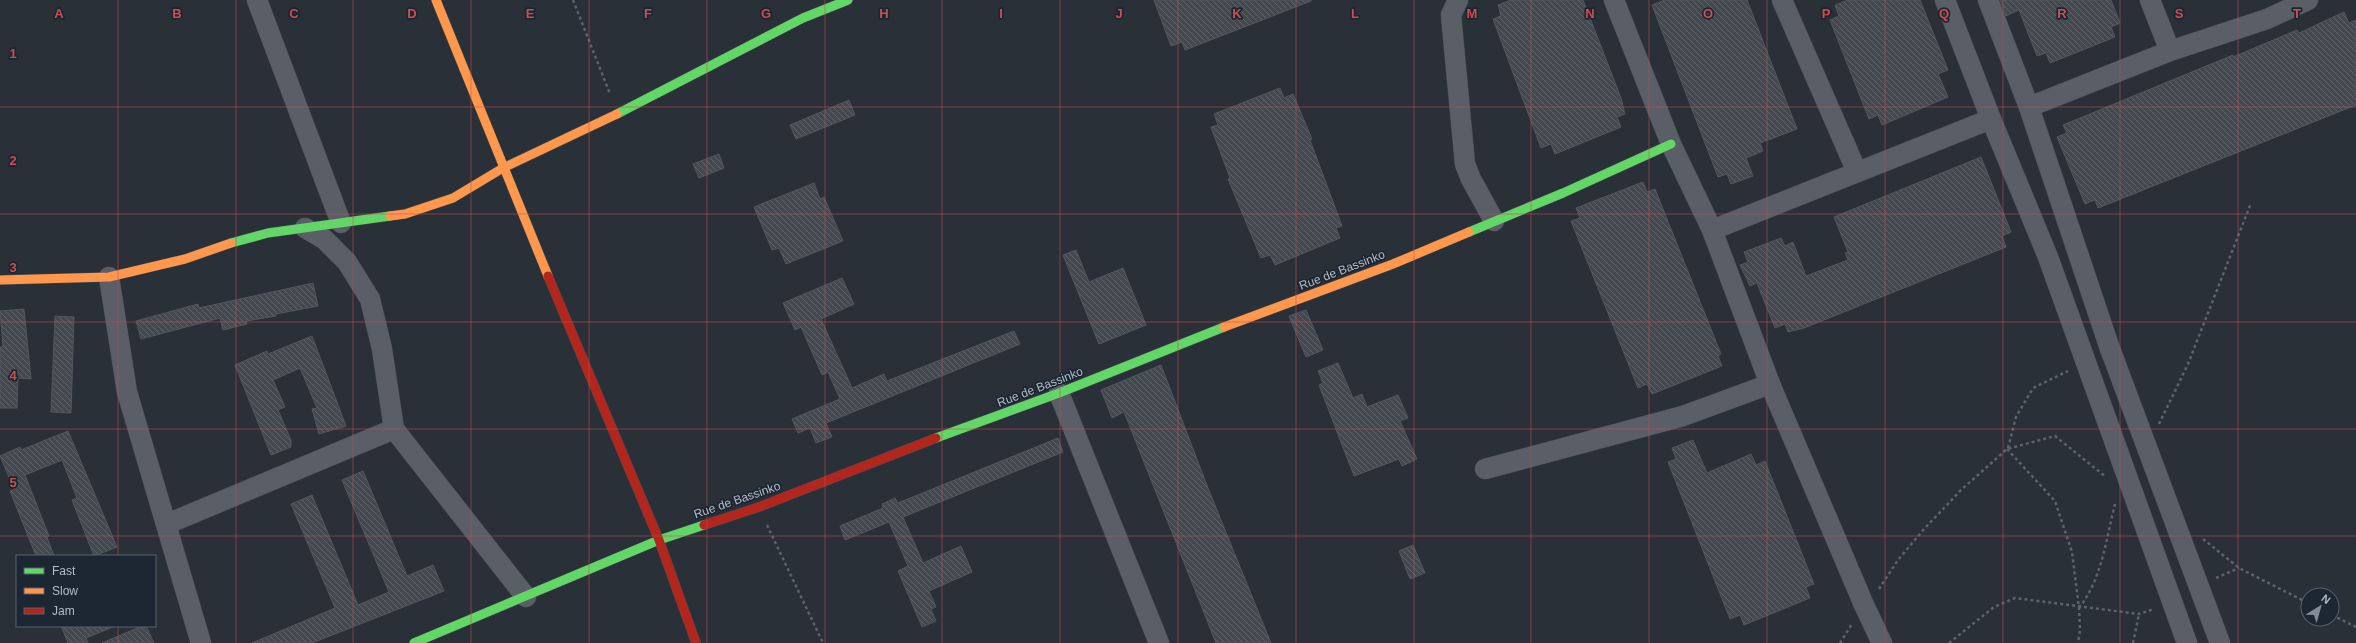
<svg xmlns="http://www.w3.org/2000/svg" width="2356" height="643" font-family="Arial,sans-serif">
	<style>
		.building { fill: url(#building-back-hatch); stroke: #52575f }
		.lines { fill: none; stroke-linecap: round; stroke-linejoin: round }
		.street-casing { stroke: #484c53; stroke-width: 21 }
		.fast-casing { stroke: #484c53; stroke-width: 10 }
		.slow-casing { stroke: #484c53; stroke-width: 10 }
		.jam-casing { stroke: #484c53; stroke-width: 10 }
		.path { stroke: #5d636a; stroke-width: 2.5; stroke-dasharray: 3 3; stroke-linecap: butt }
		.street { stroke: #5a5e66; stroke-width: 20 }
		.fast { stroke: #63d668; stroke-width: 9 }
		.slow { stroke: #ff974d; stroke-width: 9 }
		.jam { stroke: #b3261e; stroke-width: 9 }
		.grid { fill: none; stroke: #ce4d50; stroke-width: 1; stroke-opacity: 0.55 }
		.labels { text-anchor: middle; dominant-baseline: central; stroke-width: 3.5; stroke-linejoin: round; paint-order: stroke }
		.street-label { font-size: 12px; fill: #b4bcc9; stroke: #1d2633 }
		.grid-label { font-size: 13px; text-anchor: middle; font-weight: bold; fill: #ce4d50; stroke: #1d2633; stroke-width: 3.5; stroke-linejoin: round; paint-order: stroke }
	</style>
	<defs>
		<pattern id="building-back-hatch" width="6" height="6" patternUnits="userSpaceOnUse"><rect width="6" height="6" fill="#444950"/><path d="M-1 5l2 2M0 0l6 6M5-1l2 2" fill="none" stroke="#5d6168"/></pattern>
	</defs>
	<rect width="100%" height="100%" fill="#2a3038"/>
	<g class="building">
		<polygon points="1154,0 1311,0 1311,1 1185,50 1182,42 1171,46"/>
		<polygon points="1511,0 1583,0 1621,98 1625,114 1617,117 1621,127 1555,154 1551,144 1541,148 1493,19 1501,16 1498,5"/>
		<polygon points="1665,0 1747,0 1797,129 1760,143 1763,151 1746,158 1753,176 1731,184 1727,174 1718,177 1652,5"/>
		<polygon points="1848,0 1920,0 1948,70 1938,74 1948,97 1882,125 1878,115 1869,119 1830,20 1839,16 1835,5"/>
		<polygon points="2000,0 2111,0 2120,23 2111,27 2115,37 2050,63 2046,53 2037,56 2019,10 2006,16"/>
		<polygon points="2344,12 2349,23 2356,20 2356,105 2098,208 2095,200 2085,204 2057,137 2067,133 2063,125 2233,55 2233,57 2297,30 2299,33"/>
		<polygon points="1280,88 1284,98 1293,94 1312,139 1310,140 1342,226 1336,228 1340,238 1275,265 1270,255 1261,258 1228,179 1230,178 1211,127 1218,125 1214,114"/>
		<polygon points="849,100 855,115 796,139 790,125"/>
		<polygon points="719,154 724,168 699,178 693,164"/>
		<polygon points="1981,157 2011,232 2002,236 2006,247 1804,328 1788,332 1785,324 1775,328 1757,283 1750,286 1740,265 1748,262 1744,252 1781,238 1785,246 1793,242 1806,276 1848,260 1845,253 1848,252 1834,217"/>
		<polygon points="1643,182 1647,192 1655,189 1721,354 1718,356 1722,366 1652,394 1647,384 1638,388 1571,221 1580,218 1576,208"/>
		<polygon points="814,183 820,199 824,197 843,241 786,264 779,248 772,250 754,207"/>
		<polygon points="1076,250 1089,282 1123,268 1146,325 1099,344 1063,255"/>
		<polygon points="842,278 854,304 821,319 852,388 884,374 887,381 1014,331 1020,344 826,423 832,437 816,443 810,428 798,433 792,419 840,399 828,372 822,375 801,327 795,330 783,303"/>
		<polygon points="313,283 318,306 276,314 276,316 246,321 247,324 223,330 220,318 141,339 136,321 198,304 199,308"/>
		<polygon points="24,309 31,379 18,378 17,408 0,408 0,347 3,347 0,311"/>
		<polygon points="1306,310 1323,350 1306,357 1289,316"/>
		<polygon points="55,316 74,317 71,413 51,412"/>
		<polygon points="312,336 346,426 319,434 312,409 317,408 300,368 273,380 285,407 278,410 291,440 291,447 271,455 235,365 267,351 268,354"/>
		<polygon points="1338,363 1353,398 1362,394 1367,407 1398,395 1408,418 1400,421 1417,459 1402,466 1399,459 1354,476 1319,385 1323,383 1318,371"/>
		<polygon points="1161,365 1208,488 1271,643 1216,643 1124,412 1112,418 1101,390"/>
		<polygon points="68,431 117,547 94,556 72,500 77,498 62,460 25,475 49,536 47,537 54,556 36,556 10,491 14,489 0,456 20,447 21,450"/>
		<polygon points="1058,438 1063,452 903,517 923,563 961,546 972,572 929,591 936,607 931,609 936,621 922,627 898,571 908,566 889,522 845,540 840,526 883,508 882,504 895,498 898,503"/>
		<polygon points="1693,440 1707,473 1751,454 1756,465 1765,461 1814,584 1806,587 1810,598 1744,625 1740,615 1730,619 1668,462 1676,459 1672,448"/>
		<polygon points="363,471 407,576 433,565 444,591 312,643 252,643 335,608 291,504 312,495 358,605 389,592 342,480"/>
		<polygon points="1413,545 1425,573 1410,579 1399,551"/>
		<polygon points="61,626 113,626 113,627 86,638 88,643 68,643"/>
		<polygon points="142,626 146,626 154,643 102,643"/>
	</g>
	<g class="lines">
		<defs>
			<g id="street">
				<polyline points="257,0 341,223"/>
				<polyline points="1458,0 1451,15 1465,164 1471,179 1494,221"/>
				<polyline points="1614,0 1671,144 1712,230 1770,384 1864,605 1882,643"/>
				<polyline points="1782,0 1857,172"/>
				<polyline points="1945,0 1991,119 2048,257 2187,643"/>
				<polyline points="1988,0 2029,107 2109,346 2220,643"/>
				<polyline points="2150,0 2170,51"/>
				<polyline points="2029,107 2170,51 2267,19 2308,0"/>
				<polyline points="305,228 324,239 347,262 370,299 382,349 394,429 526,597"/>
				<polyline points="1712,230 1991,119"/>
				<polyline points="109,277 127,392 201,643"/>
				<polyline points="1059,393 1159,643"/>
				<polyline points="1485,469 1683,416 1770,384"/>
				<polyline points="167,524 394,429"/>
			</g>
			<g id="fast">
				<polyline points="617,114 803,18 848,0"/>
				<polyline points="1469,232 1563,193 1671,144"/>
				<polyline points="231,243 268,233 390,216"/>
				<polyline points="936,438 1059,393 1224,327"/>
				<polyline points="414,643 659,540 704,525"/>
			</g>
			<g id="slow">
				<polyline points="436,0 548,276"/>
				<polyline points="390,216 405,214 453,198 503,168 617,114"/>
				<polyline points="0,280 109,277 185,259 231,243"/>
				<polyline points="1224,327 1393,264 1469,232"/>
			</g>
			<g id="jam">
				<polyline points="548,276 659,540 696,643"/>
				<polyline points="704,525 759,507 936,438"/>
			</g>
		</defs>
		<use href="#street" class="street-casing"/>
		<use href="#fast" class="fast-casing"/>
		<use href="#slow" class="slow-casing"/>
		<use href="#jam" class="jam-casing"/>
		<g class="path">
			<polyline points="573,0 610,94"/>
			<polyline points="2159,424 2188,364 2251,203"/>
			<polyline points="2008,448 2016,417 2033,388 2068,371"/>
			<polyline points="2007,449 2055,501 2072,552 2079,608 2080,630 2078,643"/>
			<polyline points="767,525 823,643"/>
			<polyline points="2203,539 2239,568 2308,603"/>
			<polyline points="2216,578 2239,568"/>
			<polyline points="1879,589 1898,560 1924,529 1961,490 2007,449 2055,436 2106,477"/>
			<path d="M2079,608C2102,579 2106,539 2115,504"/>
			<polyline points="2332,615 2356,627"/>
			<polyline points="1840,643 1852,624"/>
			<polyline points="1949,643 1994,607 2015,598 2139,614 2154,609"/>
			<polyline points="2133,643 2139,614"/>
		</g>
		<use href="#street" class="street"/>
		<use href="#fast" class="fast"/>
		<use href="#slow" class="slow"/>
		<use href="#jam" class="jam"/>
	</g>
	<path class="grid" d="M118,0V556M236,0V643M353,0V643M471,0V643M589,0V643M707,0V643M825,0V643M942,0V643M1060,0V643M1178,0V643M1296,0V643M1414,0V643M1531,0V643M1649,0V643M1767,0V643M1885,0V643M2003,0V643M2120,0V643M2238,0V643M0,107H2356M0,214H2356M0,322H2356M0,429H2356M0,536H2356M118,626V643"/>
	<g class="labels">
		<g class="street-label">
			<text transform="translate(1342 270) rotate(-21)">Rue de Bassinko</text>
			<text transform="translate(1040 387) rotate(-21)">Rue de Bassinko</text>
			<text transform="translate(737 500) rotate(-19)">Rue de Bassinko</text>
		</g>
	</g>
	<g class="grid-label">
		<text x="59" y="18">A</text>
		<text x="177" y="18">B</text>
		<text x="294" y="18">C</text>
		<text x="412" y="18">D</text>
		<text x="530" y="18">E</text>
		<text x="648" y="18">F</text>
		<text x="766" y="18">G</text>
		<text x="884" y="18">H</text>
		<text x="1001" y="18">I</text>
		<text x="1119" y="18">J</text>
		<text x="1237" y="18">K</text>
		<text x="1355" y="18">L</text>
		<text x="1472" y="18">M</text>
		<text x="1590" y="18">N</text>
		<text x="1708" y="18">O</text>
		<text x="1826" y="18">P</text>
		<text x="1944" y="18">Q</text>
		<text x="2062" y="18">R</text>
		<text x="2179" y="18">S</text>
		<text x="2297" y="18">T</text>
		<text x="13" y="58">1</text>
		<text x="13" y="165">2</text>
		<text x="13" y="272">3</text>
		<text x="13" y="380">4</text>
		<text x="13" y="487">5</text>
	</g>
	<rect x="16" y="555" width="140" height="72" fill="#1d2633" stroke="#59626f"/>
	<rect x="24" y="568" width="20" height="6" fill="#63d668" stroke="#59626f"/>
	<text x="52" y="575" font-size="12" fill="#b4bcc9">Fast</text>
	<rect x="24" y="588" width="20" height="6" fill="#ff974d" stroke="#59626f"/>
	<text x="52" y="595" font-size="12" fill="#b4bcc9">Slow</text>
	<rect x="24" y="608" width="20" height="6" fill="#b3261e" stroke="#59626f"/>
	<text x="52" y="615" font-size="12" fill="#b4bcc9">Jam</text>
	<g transform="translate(2320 607) rotate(37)"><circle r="19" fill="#1d2633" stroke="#59626f"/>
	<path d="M0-3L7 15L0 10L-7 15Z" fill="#848b96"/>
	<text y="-6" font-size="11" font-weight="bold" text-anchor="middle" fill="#b4bcc9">N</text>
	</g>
</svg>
